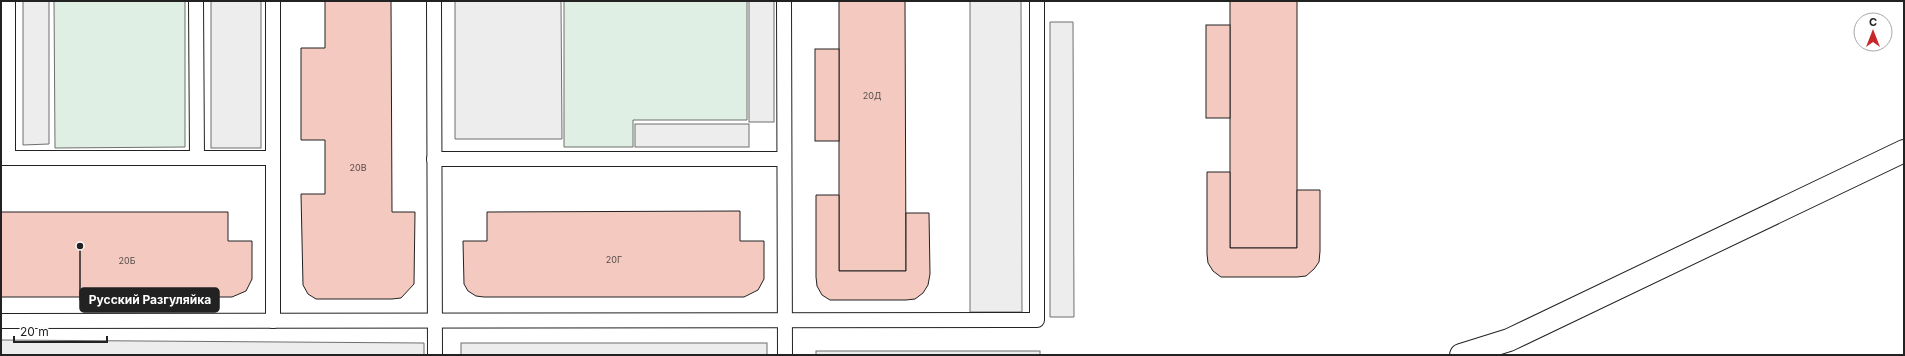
<svg xmlns="http://www.w3.org/2000/svg" width="1905" height="356" font-family="Inter,sans-serif">
	<style>
		.green { fill: #e0efe3; stroke: #6f6f6f }
		.parking { fill: #ededed; stroke: #6f6f6f }
		.building { fill: #f3c9c0; stroke: #222 }
		.lines { fill: none; stroke-linecap: round; stroke-linejoin: round }
		.lane-casing { stroke: #222; stroke-width: 16 }
		.street-casing { stroke: #222; stroke-width: 24 }
		.lane { stroke: #fff; stroke-width: 14 }
		.street { stroke: #fff; stroke-width: 22 }
		.labels { text-anchor: middle; dominant-baseline: central; stroke-width: 3; stroke-linejoin: round; paint-order: stroke }
		.number-label { font-size: 9px; fill: #564c4a }
		.leader { fill: none; stroke: #222; stroke-width: 1.5 }
		.callout-dot { fill: #222; stroke: #fff; stroke-width: 1.5 }
		.callout { fill: #222; stroke: #222; stroke-width: 1.5 }
		.callout-label { font-size: 12px; text-anchor: middle; font-weight: bold; fill: #fff }
	</style>
	<rect width="100%" height="100%" fill="#fff"/>
	<g class="green">
		<polygon points="54,1 185,1 185,147 55,148"/>
		<polygon points="564,1 747,1 747,120 633,120 633,147 564,147"/>
	</g>
	<g class="parking">
		<polygon points="23,1 49,1 49,144 23,145"/>
		<rect x="211" y="1" width="50" height="147"/>
		<polygon points="455,1 561,1 562,139 455,139"/>
		<rect x="749" y="1" width="25" height="121"/>
		<polygon points="970,1 1021,1 1022,312 970,312"/>
		<polygon points="1050,22 1073,22 1074,317 1050,317"/>
		<rect x="635" y="124" width="114" height="23"/>
		<polygon points="1,340 424,343 424,355 1,355"/>
		<rect x="461" y="343" width="306" height="12"/>
		<rect x="816" y="351" width="224" height="4"/>
	</g>
	<g class="building">
		<polygon points="325,1 391,1 392,212 415,212 414,284 401,298 392,299 316,299 308,294 303,285 301,194 325,194 325,140 301,140 301,48 325,48"/>
		<polygon points="839,1 905,1 906,271 839,271"/>
		<rect x="1230" y="1" width="67" height="247"/>
		<rect x="1206" y="25" width="24" height="93"/>
		<rect x="815" y="49" width="24" height="92"/>
		<polygon points="1207,172 1230,172 1230,248 1297,248 1297,190 1320,190 1320,251 1319,262 1314,269 1306,276 1297,277 1221,277 1213,271 1208,263 1207,254"/>
		<polygon points="816,195 839,195 839,271 906,271 906,213 929,213 930,274 928,285 923,293 915,299 906,300 830,300 822,295 817,286 816,277"/>
		<polygon points="740,211 740,241 764,241 764,279 758,290 744,297 484,297 476,296 468,291 464,284 463,241 487,241 487,212"/>
		<polygon points="1,212 228,212 228,241 252,241 252,279 246,291 232,297 1,297"/>
	</g>
	<g class="lines">
		<defs>
			<g id="lane">
				<polyline points="8,1 8,158"/>
				<polyline points="196,1 197,158"/>
				<polyline points="273,1 273,321"/>
				<polyline points="434,1 435,355"/>
				<polyline points="784,1 785,355"/>
				<polyline points="1,158 273,158"/>
				<polyline points="434,159 784,159"/>
				<polyline points="1,321 1037,320 1037,1"/>
			</g>
			<polyline id="street" points="1461,355 1509,340 1904,151"/>
		</defs>
		<use href="#lane" class="lane-casing"/>
		<use href="#street" class="street-casing"/>
		<use href="#lane" class="lane"/>
		<use href="#street" class="street"/>
	</g>
	<g class="labels">
		<g class="number-label">
			<text x="872" y="95">20Д</text>
			<text x="358" y="167">20В</text>
			<text x="614" y="259">20Г</text>
			<text x="127" y="260">20Б</text>
		</g>
	</g>
	<path class="leader" d="M80 246L80 300"/>
	<circle class="callout-dot" cx="80" cy="246" r="4"/>
	<rect class="callout" x="80" y="288" width="139" height="24" rx="4"/>
	<g class="callout-label">
		<text x="150" y="304">Русский Разгуляйка</text>
	</g>
	<rect width="1905" height="356" fill="none" stroke="#222222" stroke-width="4"/>
	<g transform="translate(1873 32)"><circle r="19" fill="#ffffff" stroke="#a7a7a7"/>
	<path d="M0-3L7 15L0 10L-7 15Z" fill="#c62828"/>
	<text y="-6" font-size="11" font-weight="bold" text-anchor="middle" fill="#222222">С</text>
	</g>
	<path d="M14 336v6h93v-6" fill="none" stroke="#222222" stroke-width="2"/>
	<text x="20" y="336" font-size="12" fill="#222222" stroke="#ffffff" stroke-width="3" paint-order="stroke">20 m</text>
</svg>
